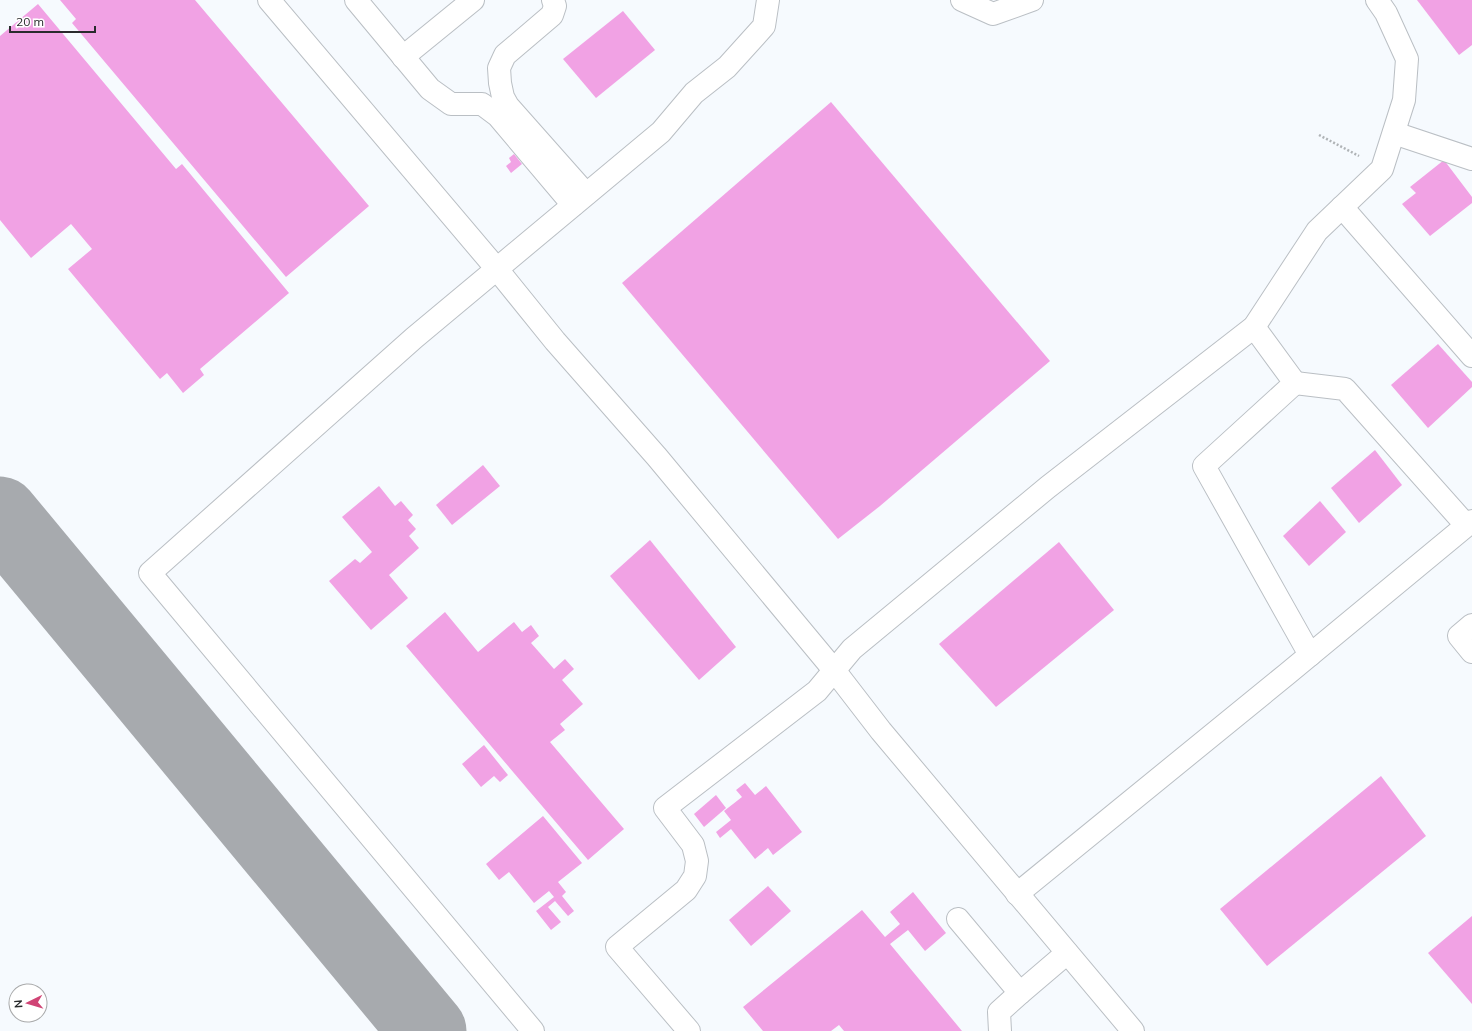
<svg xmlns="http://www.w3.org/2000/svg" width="1472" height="1031" font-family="Mulish,sans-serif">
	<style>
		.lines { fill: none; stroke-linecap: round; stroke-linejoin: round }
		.taxiway { stroke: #a7aaae; stroke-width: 77 }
		.building { fill: #f1a2e4 }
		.minor-casing { stroke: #babfc4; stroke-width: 24 }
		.path { stroke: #afb3b6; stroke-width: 2.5; stroke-dasharray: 2 2; stroke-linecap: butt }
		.minor { stroke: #fff; stroke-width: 22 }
	</style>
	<rect width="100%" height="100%" fill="#f6fafe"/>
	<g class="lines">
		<polyline class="taxiway" points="0,515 428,1031"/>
	</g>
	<g class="building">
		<polygon points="60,0 195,0 369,206 286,277 72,23 76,19"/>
		<polygon points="1417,0 1472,0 1472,45 1459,55"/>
		<polygon points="38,4 176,169 182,164 289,293 200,369 204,375 183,393 167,373 160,379 68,269 92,249 71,224 31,258 0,220 0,36"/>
		<polygon points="623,11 655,50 596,98 563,59"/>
		<polygon points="831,102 1050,361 880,506 838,539 622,283"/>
		<polygon points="514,154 522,164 511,173 506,166 511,162 509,158"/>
		<polygon points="1444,160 1472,197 1472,203 1430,236 1402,204 1416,193 1410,187"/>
		<polygon points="1438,344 1472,382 1472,387 1428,428 1391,385"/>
		<polygon points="1375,450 1402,485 1359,523 1331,488"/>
		<polygon points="483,465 500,486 452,525 436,505"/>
		<polygon points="379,486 395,506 401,501 413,515 408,520 416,529 409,536 419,548 389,575 408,598 371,630 329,581 355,559 360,563 372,552 342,517"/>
		<polygon points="1320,501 1346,532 1309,566 1283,536"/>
		<polygon points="650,540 736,647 699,680 610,576"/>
		<polygon points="1059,542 1114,610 996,707 939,644"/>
		<polygon points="445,612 478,652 514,622 522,632 531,625 539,636 531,643 554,669 565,659 574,669 562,680 583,704 560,724 565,730 550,742 624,829 588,860 406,646"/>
		<polygon points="484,745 508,775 500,782 494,776 481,787 462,764"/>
		<polygon points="1381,776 1426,836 1267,966 1220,909"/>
		<polygon points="745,783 755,795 766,786 802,832 773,855 768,848 755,859 731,829 720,838 716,832 731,820 724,811 742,797 736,790"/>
		<polygon points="716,795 726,808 704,827 694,814"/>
		<polygon points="543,816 582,863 558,882 566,892 562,896 574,911 568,916 555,901 548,907 561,922 551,930 536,911 554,897 549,891 534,903 509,872 499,880 486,864"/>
		<polygon points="768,886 791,911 751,946 729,920"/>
		<polygon points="913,892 946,933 925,951 908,930 890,944 962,1031 844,1031 839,1025 831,1031 763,1031 743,1007 862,910 885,937 900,924 890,912"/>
		<polygon points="1472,916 1472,1004 1428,953"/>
	</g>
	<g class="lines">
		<defs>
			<g id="minor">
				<polyline points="269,0 496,268 555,341 657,457 834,670 881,731 1133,1031"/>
				<polyline points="356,0 430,89 451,104 482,104 498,116 573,205"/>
				<polyline points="553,0 555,6 552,15 505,55 499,68 500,83 503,97 508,106 586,194"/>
				<polyline points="962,0 993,14 1032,0"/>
				<polyline points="403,57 473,0"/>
				<polyline points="1394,133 1472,159"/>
				<polyline points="1342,207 1472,356"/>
				<polyline points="1254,327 1295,383 1204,466 1310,655"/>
				<polyline points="1295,383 1345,389 1466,525"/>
				<polyline points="1472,625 1459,636 1472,652"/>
				<polyline points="1017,894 1287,674 1472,521"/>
				<polyline points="958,919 1020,993 1067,953"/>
				<polyline points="533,1031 150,573 414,338 661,132 694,93 727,67 764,26 768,0"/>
				<polyline points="689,1031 617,947 686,890 695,876 697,861 693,845 665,808 817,691 852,649 1048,487 1254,327 1317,231 1382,169 1404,100 1407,59 1386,13 1377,0"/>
				<polyline points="1000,1031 999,1012 1020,993"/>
			</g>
		</defs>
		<use href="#minor" class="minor-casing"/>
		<polyline class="path" points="1319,135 1359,156"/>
		<use href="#minor" class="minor"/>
	</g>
	<g transform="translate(28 1003) rotate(265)"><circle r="19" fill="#ffffff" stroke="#a9aaab"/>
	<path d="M0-3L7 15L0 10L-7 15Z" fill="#d04475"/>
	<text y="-6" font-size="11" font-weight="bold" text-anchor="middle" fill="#292b2d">N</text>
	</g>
	<path d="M10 26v6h85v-6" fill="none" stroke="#292b2d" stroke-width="2"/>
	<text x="16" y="26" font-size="12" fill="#292b2d" stroke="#ffffff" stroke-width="3" paint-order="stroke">20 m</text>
</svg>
